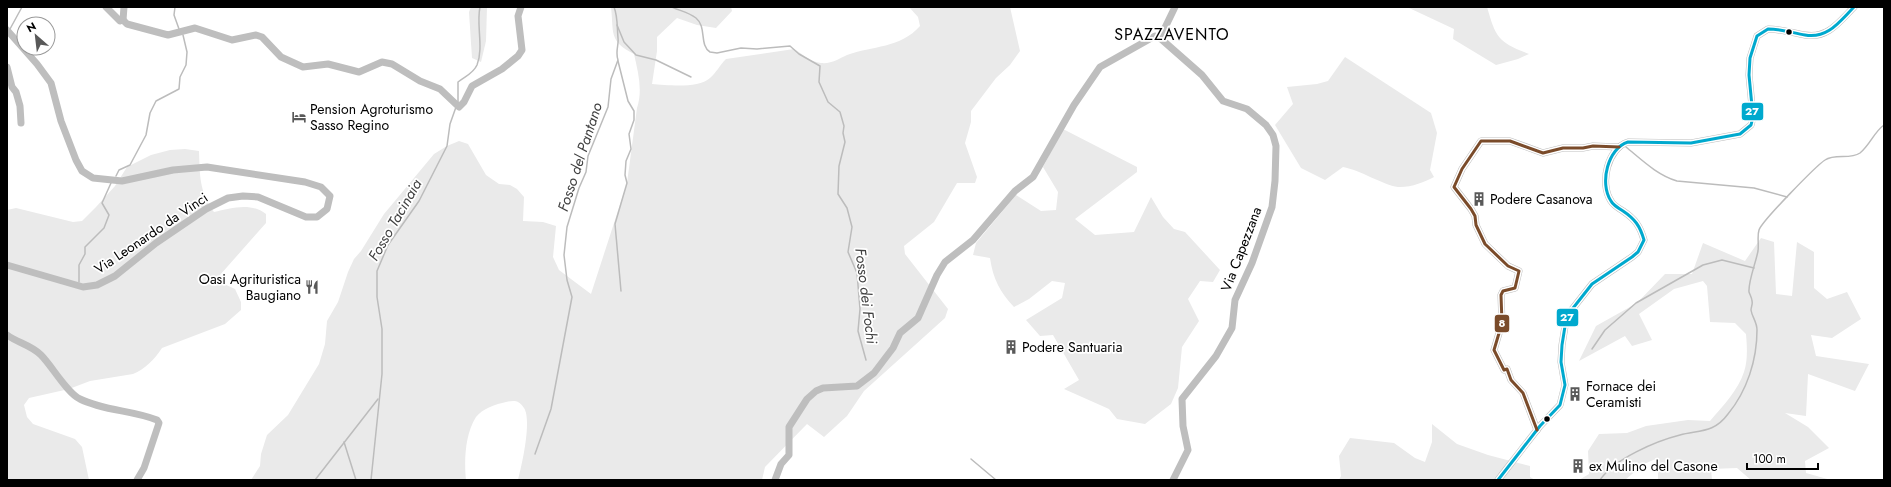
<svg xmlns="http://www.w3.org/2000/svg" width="1891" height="487" font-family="Jost,sans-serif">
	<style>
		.green { fill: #eaeaea }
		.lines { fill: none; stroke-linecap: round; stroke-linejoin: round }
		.stream { stroke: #bcbcbc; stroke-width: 1.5 }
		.minor { stroke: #bebebe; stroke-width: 7 }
		.bus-1-casing { stroke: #fff; stroke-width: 6 }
		.bus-2-casing { stroke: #fff; stroke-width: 6 }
		.bus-1 { stroke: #00a9ce; stroke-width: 3 }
		.bus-2 { stroke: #7a4b2a; stroke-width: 3 }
		.bus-dot { fill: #000; stroke: #fff; stroke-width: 1.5 }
		.labels { text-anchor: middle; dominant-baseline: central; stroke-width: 3.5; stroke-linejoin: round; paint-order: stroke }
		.poi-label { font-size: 14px; fill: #000; stroke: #fff; text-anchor: start }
		.street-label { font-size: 14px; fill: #000; stroke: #fff }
		.water-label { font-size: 15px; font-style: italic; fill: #414141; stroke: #fff }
		.quarter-label { font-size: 16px; letter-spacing: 1px; fill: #000; stroke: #fff }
		.line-badge { stroke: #fff; stroke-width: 1.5 }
		.badge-label { font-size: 11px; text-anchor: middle; font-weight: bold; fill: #fff }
	</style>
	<rect width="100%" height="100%" fill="#fff"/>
	<g class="green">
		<polygon points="471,7 487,7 486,41 481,62 472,58 469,12"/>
		<path d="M611,7H731L732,11L716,28L697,25L677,18L657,37V51L652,84C667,85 698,89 710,78C716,73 720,65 726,59L794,49C804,55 810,62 821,63C832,64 838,59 847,55C872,46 901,48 920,26L918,17L909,7H1010L1020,51L1010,65L996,78L971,111V122L965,143L977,177L975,183H957L934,222L904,246L905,254L948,309L945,318L864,391L847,416L824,437L807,424L765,467L762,480H518C522,465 532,420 524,408C519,400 514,400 506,402C496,404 482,409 476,417C465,434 464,461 466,480H251L260,466L261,454L267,435L288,415L319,364L325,344L327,321L338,302L348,272L354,259L361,251L384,214L434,154L447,146L459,141L468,144L486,175L499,184L510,185L517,189L524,197L523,221L543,222L556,226L553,257L559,270L591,294L627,183L637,108C643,90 638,72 634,54C608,41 614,32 611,7Z"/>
		<path d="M1407,7H1487C1496,38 1498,42 1529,54L1518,59L1496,65L1453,39L1454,29Z"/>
		<path d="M1345,57L1431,113L1437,133L1430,170L1434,177C1425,182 1409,188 1398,187C1383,185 1360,170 1343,167L1325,180L1301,168L1275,125L1293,104L1287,87L1317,84L1328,81Z"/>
		<path d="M1063,129L1137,167V172L1075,219L1095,235L1134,232L1151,197L1163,217L1174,229L1185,232L1220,270L1213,282L1200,281L1188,299L1199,321L1182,347L1178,388L1171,404L1145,424L1117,419L1109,409L1064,389L1079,380L1053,335L1040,336L1026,320L1062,298L1065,283L1052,281L1029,299L1014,307C1000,292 993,279 990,258L973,255L976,243L1016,195L1041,211L1056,210L1058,192L1043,167Z"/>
		<path d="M185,149L199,151C200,176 199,191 214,212C231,208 251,202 266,214V223L220,275L224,284L235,289L241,302V310L225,324L162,348C155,359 145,369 133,374L90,381L69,389L29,398L24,405L27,417L33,424L75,439L82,447L89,480H7V210L16,208L73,222L82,221L96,207L115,186L127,167L151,155L170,150Z"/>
		<path d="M1761,238L1774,242L1776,294L1792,296L1797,242L1814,252V288L1827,299L1847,292L1861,319L1832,338L1811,335L1816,356L1869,364L1855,391L1808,374L1806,416L1785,413L1808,427L1829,448L1805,461L1806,473L1831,480H1751L1737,468L1711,469L1712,480H1658V458L1644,464L1625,480H1579L1589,474L1588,451L1599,434L1627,433L1646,426L1688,420L1710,421C1723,406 1738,390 1744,372C1748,360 1747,346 1746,334L1735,323L1710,322L1707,286L1703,281L1674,289L1639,314L1652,340L1632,346L1625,336L1579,361L1596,326L1637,303L1665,274H1692L1703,243L1745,261Z"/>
		<polygon points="1432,424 1457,444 1488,455 1530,466 1530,477 1535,480 1339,480 1341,476 1339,456 1350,438 1394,443 1415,458 1425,462 1432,442"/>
	</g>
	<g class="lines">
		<g class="stream">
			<polyline points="175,7 174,15 179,29"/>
			<path d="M672,7C680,11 688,12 696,18C707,27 699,45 710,52L717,53L741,48L757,49L790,46L799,54L820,66L819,82L828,102L840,112L844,126L843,133L845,142L839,166L838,194L847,208L852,227L848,252L857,273L860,309L858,331L866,360"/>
			<polyline points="617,25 624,42 636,55 656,60 691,77"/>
			<polyline points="10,29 22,7"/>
			<polyline points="618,61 628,101 634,111 634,120 629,134 631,149 626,161 625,175 627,183 615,224 621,291"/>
			<path d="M458,102V82C465,76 473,74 477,65C484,47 476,25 480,7"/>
			<path d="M1626,147C1642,160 1657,175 1677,181L1754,188L1787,197"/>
			<polyline points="116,176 119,170 130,165 146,135 150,113 156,101 179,89 180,77 186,65 187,52 183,35"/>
			<polyline points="79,282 79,265 85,254 85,247 104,228 109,215 102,203 111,183"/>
			<polyline points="1592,349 1605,330 1636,303 1703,265 1722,260 1754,268"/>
			<polyline points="344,442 356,480"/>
			<path d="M535,454L551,409L572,297L567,280L564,255L567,227L579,188L586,172L588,156L608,107L611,79L618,60C615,51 619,46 618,38C617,28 618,17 614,7"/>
			<polyline points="971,459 996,480"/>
			<polyline points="315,480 378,399"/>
			<polyline points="371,480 382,374 382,329 377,297 377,271 388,245 419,201 447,146 450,124 456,107"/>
			<path d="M1600,480C1614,459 1656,441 1680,435C1700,430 1714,433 1728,414C1747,391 1757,360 1757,330C1757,322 1752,317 1751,310C1751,307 1753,304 1752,301C1752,298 1750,295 1749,292C1748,282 1756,262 1758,251C1759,244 1757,236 1759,230C1762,221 1816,166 1825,160C1835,153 1850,160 1860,153C1870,145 1874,132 1884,125"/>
		</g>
		<g class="minor">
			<polyline points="106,7 120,21 123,20 127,24 168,35 195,28 232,40 256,35 262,37 281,57 303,67 328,64 359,72 382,62 392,64 420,81 440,89 459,107 464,102 472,86 502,69 518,56 522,50 518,16 521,7"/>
			<polyline points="123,20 124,7"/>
			<polyline points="7,30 37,64 51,83 61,121 76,160 82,171 93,178 122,181 173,170 207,167 305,182 321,187 330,196 327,209 317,217 306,217 258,197 243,196 228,198 206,209 156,243 115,276 97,285 83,287 7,265"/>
			<polyline points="1160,38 1175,7"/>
			<polyline points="7,67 12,87 16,92 20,106 21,123"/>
			<path d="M7,335C18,343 31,345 41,355C52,366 67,393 80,399C104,411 132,410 157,420L159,423L144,468L137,480"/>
			<polyline points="1537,430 1523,393 1511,380 1507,369 1504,370 1494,350 1502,323 1501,295 1503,291 1515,288 1519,271 1508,266 1485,244 1476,225 1475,216 1471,209 1454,187 1462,169 1481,141 1510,141 1543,153 1563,148 1583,148 1593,146 1619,147"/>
			<polyline points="775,480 781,464 789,455 789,427 807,399 816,391 823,388 857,386 874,373 893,348 900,333 918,318 937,275 945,262 973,240 1015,191 1033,177 1074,105 1100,67 1155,36 1160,38 1202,75 1223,101 1247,109 1266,125 1273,135 1276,146 1275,181 1272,207 1252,263 1235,300 1232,328 1216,356 1182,399 1183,426 1188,450 1173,480"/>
			<path d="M1498,480L1540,426L1560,405L1565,385L1561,362L1562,345L1566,320L1570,312L1592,284L1632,257L1638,252L1644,240C1640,226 1635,219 1623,211C1618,208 1613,205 1611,201C1599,183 1608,148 1628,142L1691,143L1740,134L1751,125L1753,117L1749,75L1750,58L1757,36L1768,29C1781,29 1793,33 1805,35C1828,39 1840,21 1854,7"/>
		</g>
		<defs>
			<path id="bus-1" d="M1498,480L1540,426L1560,405L1565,385L1561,362L1562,345L1566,320L1570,312L1592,284L1632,257L1638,252L1644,240C1640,226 1635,219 1623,211C1618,208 1613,205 1611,201C1599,183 1608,148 1628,142L1691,143L1740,134L1751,125L1753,117L1749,75L1750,58L1757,36L1768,29C1781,29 1793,33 1805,35C1828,39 1840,21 1854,7"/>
			<polyline id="bus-2" points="1537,430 1523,393 1511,380 1507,369 1504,370 1494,350 1502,323 1501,295 1503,291 1515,288 1519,271 1508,266 1485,244 1476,225 1475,216 1471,209 1454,187 1462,169 1481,141 1510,141 1543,153 1563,148 1583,148 1593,146 1619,147"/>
		</defs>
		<use href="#bus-1" class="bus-1-casing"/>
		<use href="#bus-2" class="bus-2-casing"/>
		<use href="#bus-1" class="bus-1"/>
		<use href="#bus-2" class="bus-2"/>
	</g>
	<defs>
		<symbol id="hotel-bare" viewBox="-9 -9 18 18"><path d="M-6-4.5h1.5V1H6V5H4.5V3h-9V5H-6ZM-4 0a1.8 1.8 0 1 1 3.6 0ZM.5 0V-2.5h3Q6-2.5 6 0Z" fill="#595959" stroke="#fff" stroke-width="2.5" paint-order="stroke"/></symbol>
		<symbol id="building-bare" viewBox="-9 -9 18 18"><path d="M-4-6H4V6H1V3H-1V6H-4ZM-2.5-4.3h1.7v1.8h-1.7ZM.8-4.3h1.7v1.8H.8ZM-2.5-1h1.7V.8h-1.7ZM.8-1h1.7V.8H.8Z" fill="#595959" stroke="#fff" stroke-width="2.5" paint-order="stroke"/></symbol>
		<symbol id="restaurant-bare" viewBox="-9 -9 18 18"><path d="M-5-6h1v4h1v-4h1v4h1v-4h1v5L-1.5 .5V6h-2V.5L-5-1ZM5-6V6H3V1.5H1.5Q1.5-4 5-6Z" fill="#595959" stroke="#fff" stroke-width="2.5" paint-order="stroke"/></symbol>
	</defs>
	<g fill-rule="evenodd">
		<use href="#hotel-bare" x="289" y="107" width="20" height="20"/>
		<use href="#building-bare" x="1469" y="189" width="20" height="20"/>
		<use href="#restaurant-bare" x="302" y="277" width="20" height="20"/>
		<use href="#building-bare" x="1001" y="337" width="20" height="20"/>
		<use href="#building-bare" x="1565" y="384" width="20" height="20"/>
		<use href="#building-bare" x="1568" y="456" width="20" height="20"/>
	</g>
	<g class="bus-dot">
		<circle cx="1789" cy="32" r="3.5"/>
		<circle cx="1547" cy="419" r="3.5"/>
	</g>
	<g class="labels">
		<g class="poi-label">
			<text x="310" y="109">Pension Agroturismo<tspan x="310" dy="16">Sasso Regino</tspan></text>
			<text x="1490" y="199">Podere Casanova</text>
			<text x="301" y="279" text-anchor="end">Oasi Agrituristica<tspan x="301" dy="16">Baugiano</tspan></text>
			<text x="1022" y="347">Podere Santuaria</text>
			<text x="1586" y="386">Fornace dei<tspan x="1586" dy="16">Ceramisti</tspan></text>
			<text x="1589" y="466">ex Mulino del Casone</text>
		</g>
		<g class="street-label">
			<text transform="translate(151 233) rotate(-34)">Via Leonardo da Vinci</text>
			<text transform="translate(1241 249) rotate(-69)">Via Capezzana</text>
		</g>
		<g class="water-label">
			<text transform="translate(580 157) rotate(-72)">Fosso del Pantano</text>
			<text transform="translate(395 220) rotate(-60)">Fosso Tacinaia</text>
			<text transform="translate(866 296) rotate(83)">Fosso dei Fochi</text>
		</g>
		<g class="quarter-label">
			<text x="1172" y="34">SPAZZAVENTO</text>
		</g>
	</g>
	<g class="line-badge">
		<rect x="1741" y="102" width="23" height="19" rx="4" fill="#00a9ce"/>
		<rect x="1556" y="308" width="23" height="19" rx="4" fill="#00a9ce"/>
		<rect x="1494" y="314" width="16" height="19" rx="4" fill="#7a4b2a"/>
	</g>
	<g class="badge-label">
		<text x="1752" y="115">27</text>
		<text x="1567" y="321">27</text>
		<text x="1502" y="327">8</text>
	</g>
	<rect width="1891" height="487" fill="none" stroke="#000000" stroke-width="16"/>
	<g transform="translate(36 36) rotate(332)"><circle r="19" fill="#ffffff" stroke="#999999"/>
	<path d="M0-3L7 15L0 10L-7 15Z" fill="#595959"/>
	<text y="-6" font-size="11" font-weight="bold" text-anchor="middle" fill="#000000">N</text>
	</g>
	<path d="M1747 463v6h71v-6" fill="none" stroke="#000000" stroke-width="2"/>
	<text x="1753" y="463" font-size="12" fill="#000000" stroke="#ffffff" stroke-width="3" paint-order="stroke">100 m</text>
</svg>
